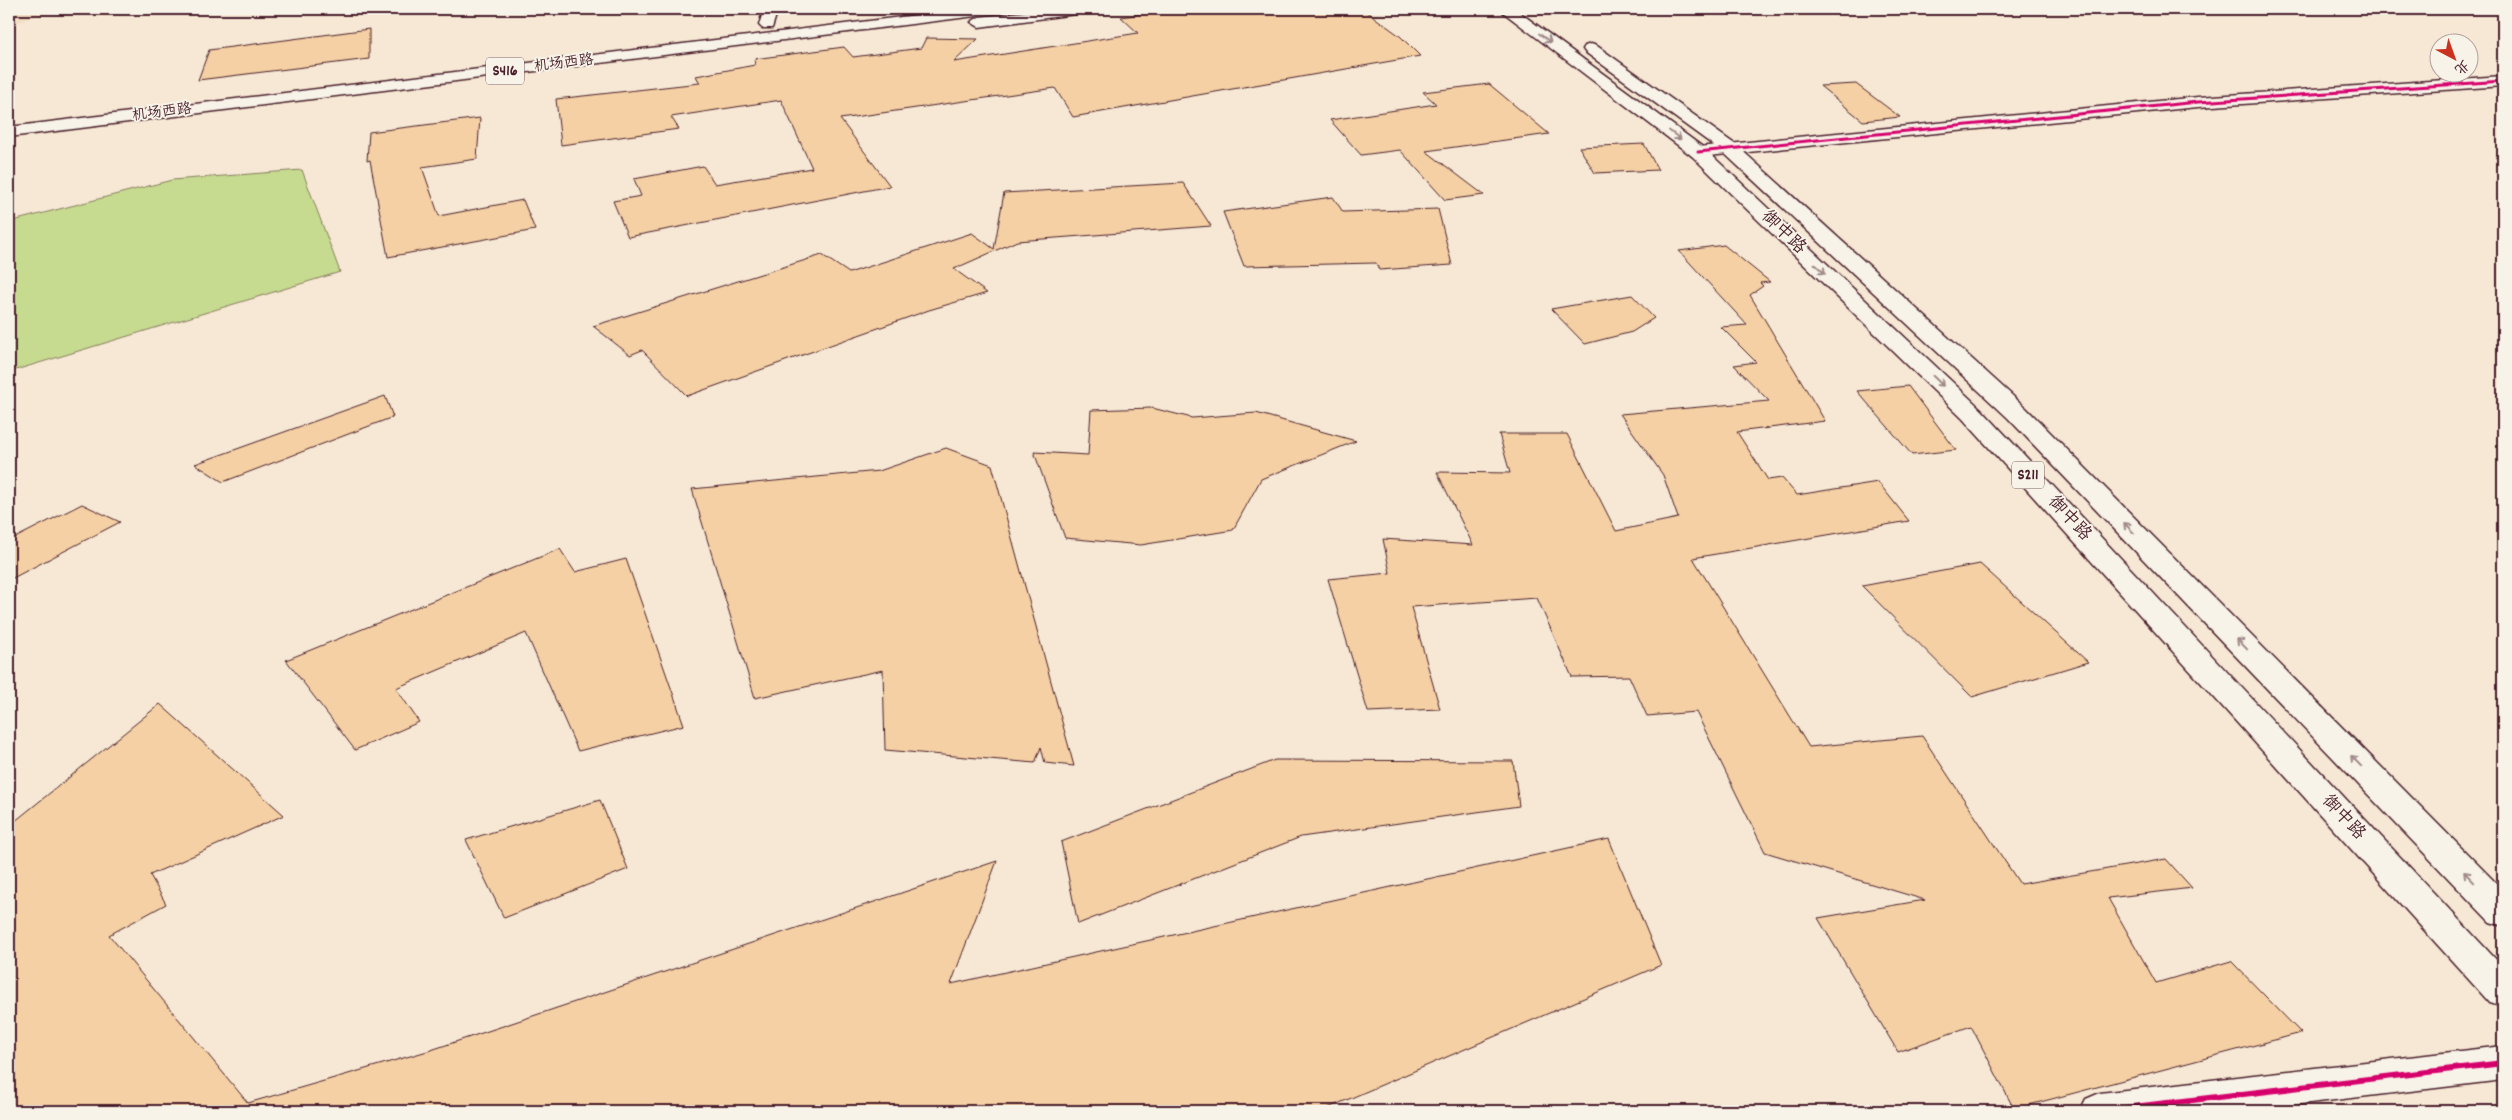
<svg xmlns="http://www.w3.org/2000/svg" width="2512" height="1120" font-family="Dekko,'LXGW WenKai TC',sans-serif">
	<style>
		.built { fill: #f2ddc3 }
		.green { fill: #c6db90; stroke: #887d5e }
		.building { fill: #f4d0a4; stroke: #4a1f2b }
		.lines { fill: none; stroke-linecap: round; stroke-linejoin: round }
		.minor-casing { stroke: #4a1f2b; stroke-width: 3 }
		.tertiary-casing { stroke: #4a1f2b; stroke-width: 3 }
		.primary-casing { stroke: #4a1f2b; stroke-width: 3 }
		.minor { fill: #f7f3e8; fill-rule: evenodd }
		.tertiary { fill: #f7f3e8; fill-rule: evenodd }
		.primary { fill: #f7f3e8; fill-rule: evenodd }
		.cycleway-far1-casing { stroke: #f7f3e8; stroke-width: 5 }
		.cycleway-casing { stroke: #f7f3e8; stroke-width: 9 }
		.cycleway-far1 { stroke: #d6006c; stroke-width: 3 }
		.cycleway { stroke: #d6006c; stroke-width: 6 }
		.oneway { stroke: #a0898a }
		.labels { text-anchor: middle; dominant-baseline: central; stroke-width: 4; stroke-linejoin: round; paint-order: stroke }
		.far-street-label { font-size: 15px; fill: #4a1f2b; stroke: #f7f3e8 }
		.shield { fill: #f7f3e8; stroke: #7e5f64; stroke-width: 1 }
		.shield-label { font-size: 16px; font-weight: bold; fill: #4a1f2b }
		.street-label { font-size: 18px; fill: #4a1f2b; stroke: #f7f3e8 }
	</style>
	<rect width="100%" height="100%" fill="#f6e8d4"/>
	<filter id="ink" filterUnits="userSpaceOnUse"><feTurbulence type="fractalNoise" baseFrequency=".02" numOctaves="2"/><feDisplacementMap in="SourceGraphic" scale="10" xChannelSelector="R" yChannelSelector="G"/><feConvolveMatrix kernelMatrix="1 2 1 2 8 2 1 2 1" color-interpolation-filters="sRGB"/></filter>
	<g filter="url(#ink)">
		<polygon class="built" points="9,9 53,9 9,26"/>
		<polygon class="green" points="302,170 340,272 9,372 9,222 172,180"/>
		<g class="building">
			<polygon points="1175,9 1363,9 1400,36 1420,56 1073,117 1055,88 840,119 890,186 628,237 613,201 641,196 634,179 703,166 715,184 812,168 781,100 671,117 679,129 561,145 556,99 700,83 696,76 755,65 754,59 844,47 853,57 921,48 926,38 978,39 954,62 1138,33 1121,17"/>
			<polygon points="369,29 369,59 198,80 209,50"/>
			<polygon points="1489,84 1549,134 1426,151 1484,195 1445,200 1400,150 1361,155 1330,120 1436,104 1423,92"/>
			<polygon points="1856,84 1900,117 1863,121 1820,86"/>
			<polygon points="480,118 477,159 422,167 439,216 523,200 535,230 388,257 370,160 367,161 369,132"/>
			<polygon points="1644,144 1658,170 1595,173 1579,147"/>
			<polygon points="1183,183 1211,226 1017,241 954,269 987,293 929,310 687,396 642,350 630,355 593,326 822,255 849,273 972,233 994,249 1004,193"/>
			<polygon points="1333,197 1343,212 1438,209 1452,265 1379,270 1376,263 1244,266 1223,212"/>
			<polygon points="1724,245 1770,282 1760,283 1763,286 1750,295 1825,421 1737,432 1768,480 1782,478 1797,495 1878,482 1909,521 1693,558 1809,747 1922,736 2020,884 2166,859 2192,888 2108,898 2156,983 2231,961 2301,1033 2014,1109 1971,1026 1898,1052 1818,918 1925,900 1765,852 1696,712 1647,716 1629,676 1572,677 1537,598 1411,607 1440,709 1368,712 1328,579 1390,573 1383,539 1473,545 1437,472 1510,473 1499,434 1567,434 1616,531 1678,518 1663,475 1620,414 1769,401 1734,365 1756,362 1721,327 1747,325 1679,251"/>
			<polygon points="1632,295 1654,318 1632,332 1585,344 1551,309"/>
			<polygon points="1908,386 1956,450 1912,455 1857,391"/>
			<polygon points="385,396 393,417 223,482 195,464"/>
			<polygon points="1152,408 1192,418 1256,413 1356,441 1261,479 1233,530 1141,545 1065,538 1034,452 1088,455 1091,410"/>
			<polygon points="946,448 992,465 1074,766 1045,763 1041,747 1035,763 885,750 883,670 755,698 692,489 879,471"/>
			<polygon points="82,504 120,522 9,580 9,541"/>
			<polygon points="560,549 575,572 626,559 684,725 578,751 526,633 396,688 419,722 355,750 286,660"/>
			<polygon points="1980,564 2088,662 1972,697 1862,586"/>
			<polygon points="160,704 284,815 150,875 166,904 109,935 248,1103 431,1050 997,861 951,984 1609,839 1661,965 1321,1111 9,1111 9,826"/>
			<polygon points="1275,760 1513,761 1519,806 1301,837 1078,924 1061,842"/>
			<polygon points="600,800 628,869 504,918 466,840"/>
		</g>
		<g class="lines">
			<defs>
				<g id="minor">
					<polygon points="764,9 778,9 772,28 762,28 759,25"/>
					<polygon points="2503,76 2503,86 2198,107 1698,157 1692,156 1689,152 1692,148 1698,147 2198,97"/>
				</g>
				<polygon id="tertiary" points="2503,1046 2503,1080 2243,1111 2080,1111 2086,1099 2100,1093"/>
				<g id="primary">
					<polygon points="966,9 1007,9 1000,13 9,137 9,127"/>
					<polygon points="1049,9 1090,9 1083,13 979,27 971,22 979,17"/>
					<polygon points="1499,9 1515,9 1704,148 1981,409 2503,967 2503,1007 2490,1003 1963,419 1692,156"/>
					<polygon points="1591,44 1597,46 1736,145 2026,408 2503,890 2503,926 2490,922 2008,418 1724,153 1585,52 1583,49 1585,46"/>
				</g>
			</defs>
			<use href="#minor" class="minor-casing"/>
			<use href="#tertiary" class="tertiary-casing"/>
			<use href="#primary" class="primary-casing"/>
			<use href="#minor" class="minor"/>
			<use href="#tertiary" class="tertiary"/>
			<use href="#primary" class="primary"/>
			<defs>
				<polyline id="cycleway-far1" points="1698,152 2198,102 2503,81"/>
				<polyline id="cycleway" points="2100,1111 2503,1063"/>
			</defs>
			<use href="#cycleway-far1" class="cycleway-far1-casing"/>
			<use href="#cycleway" class="cycleway-casing"/>
			<use href="#cycleway-far1" class="cycleway-far1"/>
			<use href="#cycleway" class="cycleway"/>
		</g>
		<defs><path id="oneway-shaft" d="M-6 0H5M1.5-3L5.5 0L1.5 3" fill="none" stroke-width="1.6" stroke-linecap="round" stroke-linejoin="round" transform="scale(1.25)"/></defs>
		<g class="oneway">
			<use href="#oneway-shaft" transform="translate(1545 38) rotate(37)"/>
			<use href="#oneway-shaft" transform="translate(1675 135) rotate(37)"/>
			<use href="#oneway-shaft" transform="translate(1820 269) rotate(44)"/>
			<use href="#oneway-shaft" transform="translate(1938 381) rotate(44)"/>
			<use href="#oneway-shaft" transform="translate(2129 528) rotate(-134)"/>
			<use href="#oneway-shaft" transform="translate(2242 644) rotate(-134)"/>
			<use href="#oneway-shaft" transform="translate(2356 761) rotate(-134)"/>
			<use href="#oneway-shaft" transform="translate(2469 877) rotate(-134)"/>
		</g>
	</g>
	<g class="labels">
		<g class="far-street-label">
			<text transform="translate(564 64) rotate(-7)">机场西路</text>
			<text transform="translate(162 113) rotate(-7)">机场西路</text>
		</g>
		<g class="shield">
			<rect x="486" y="57.5" width="38" height="27" rx="4"/>
			<rect x="2012" y="461.5" width="32" height="27" rx="4"/>
		</g>
		<g class="shield-label">
			<text x="505" y="71">S416</text>
			<text x="2028" y="475">S211</text>
		</g>
		<g class="street-label">
			<text transform="translate(1783 233) rotate(44)">御中路</text>
			<text transform="translate(2069 519) rotate(47)">御中路</text>
			<text transform="translate(2343 818) rotate(47)">御中路</text>
		</g>
	</g>
	<rect width="2512" height="1120" fill="none" stroke="#f7f3e8" stroke-width="30"/>
	<rect x="15" y="15" width="2482" height="1090" fill="none" stroke="#4a1f2b" stroke-width="2" filter="url(#ink)"/>
	<g transform="translate(2454 58) rotate(139)"><circle r="24" fill="#f7f3e8" stroke="#b29e9c"/>
	<path d="M0-4L9 19L0 12L-9 19Z" fill="#c8321e"/>
	<text y="-8" font-size="14" font-weight="bold" text-anchor="middle" fill="#4a1f2b">北</text>
	</g>
</svg>
